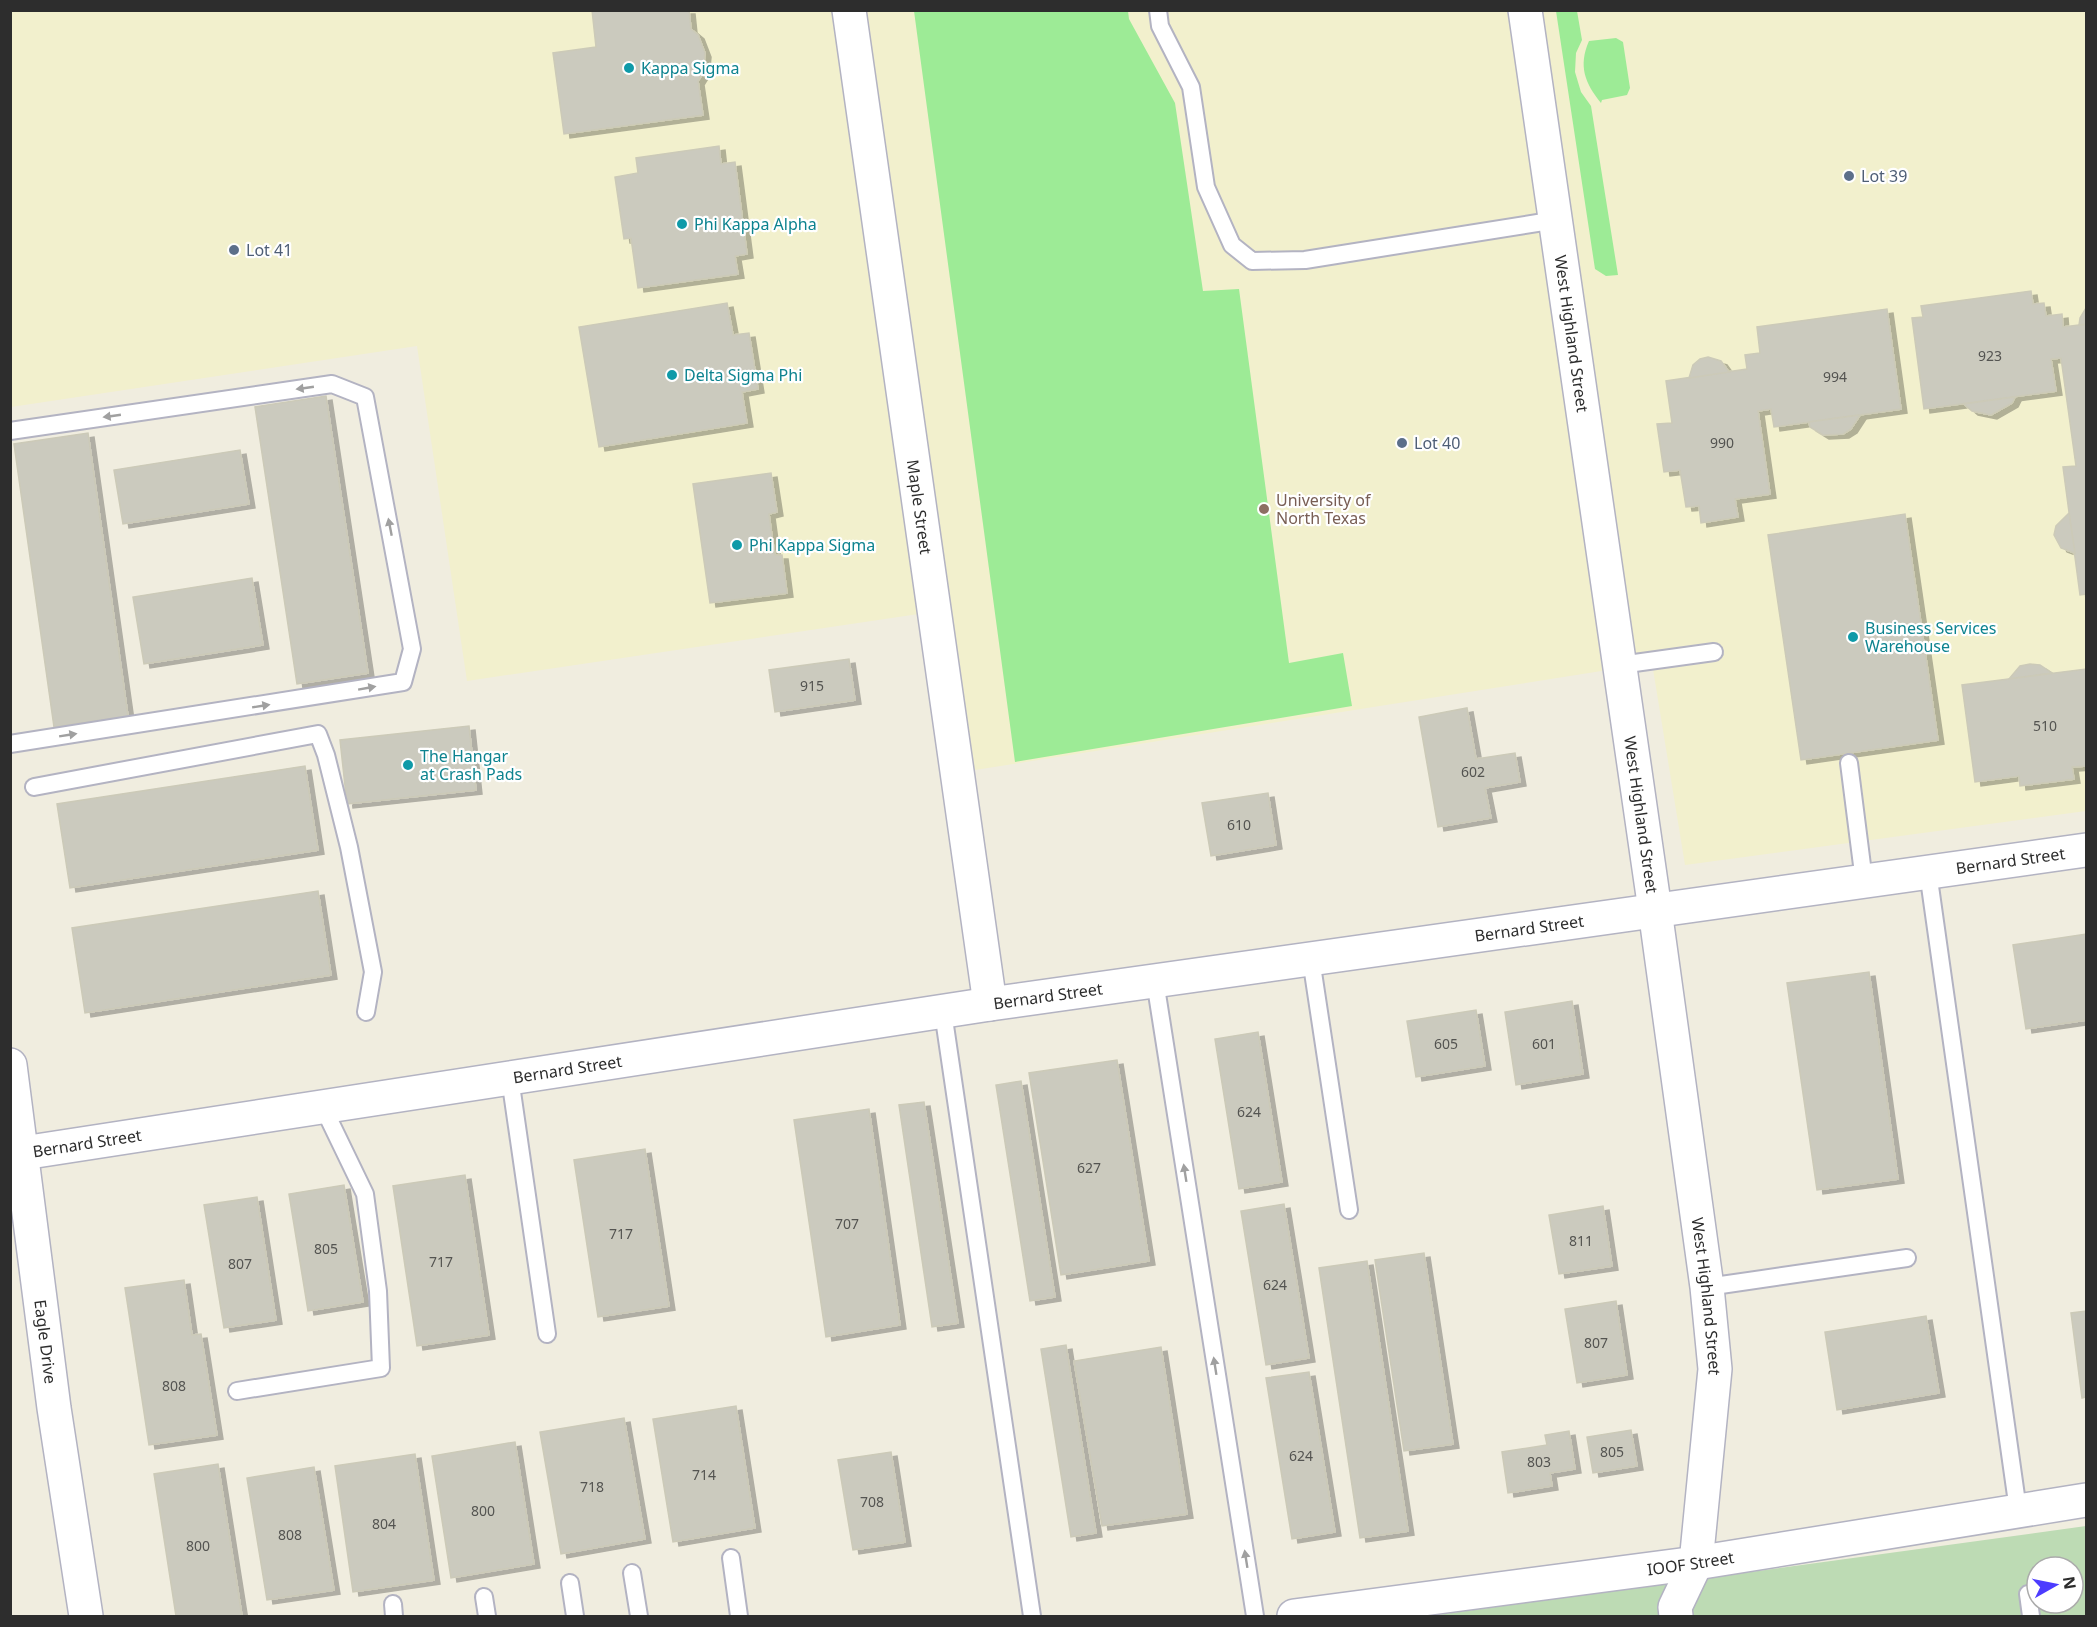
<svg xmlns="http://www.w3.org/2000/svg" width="2097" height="1627" font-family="'Noto Sans',sans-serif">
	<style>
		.education { fill: #f2f0cd }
		.green { fill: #9deb96 }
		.cemetery { fill: #bddbb4; fill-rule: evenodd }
		.building { fill: #cbcabe; stroke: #cccab8; stroke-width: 1.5; filter: url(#shadow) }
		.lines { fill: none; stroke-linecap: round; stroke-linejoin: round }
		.service-casing { stroke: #b3b3c2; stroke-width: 20 }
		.minor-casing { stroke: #b3b3c2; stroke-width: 36 }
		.tertiary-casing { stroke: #b3b3c2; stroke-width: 36 }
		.service { stroke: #fff; stroke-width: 16 }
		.minor { stroke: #fff; stroke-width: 33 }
		.tertiary { stroke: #fff; stroke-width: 33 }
		.oneway { fill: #a0a0a0 }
		.culture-dot { fill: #0f9aa8; stroke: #fff; stroke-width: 2 }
		.service-dot { fill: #5c6f8a; stroke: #fff; stroke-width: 2 }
		.education-dot { fill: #8d6e63; stroke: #fff; stroke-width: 2 }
		.labels { text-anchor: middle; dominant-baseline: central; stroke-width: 4.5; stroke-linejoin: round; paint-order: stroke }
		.number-label { font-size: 14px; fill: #545451 }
		.culture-label { font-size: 16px; fill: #0d838f; stroke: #fff; text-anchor: start }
		.service-label { font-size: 16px; fill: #4e5e75; stroke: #fff; text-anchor: start }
		.street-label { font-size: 16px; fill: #2d2d2d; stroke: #fff }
		.education-label { font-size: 16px; fill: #785e54; stroke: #fff; text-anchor: start }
	</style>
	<defs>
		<filter id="shadow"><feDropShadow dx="6" dy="4" stdDeviation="0" flood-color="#0004"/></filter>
	</defs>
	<rect width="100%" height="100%" fill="#f0eddf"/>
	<polygon class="education" points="11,11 2086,11 2086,811 1685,865 1652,663 956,773 932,612 467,681 417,346 11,407"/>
	<g class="green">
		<polygon points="914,11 1128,11 1129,19 1175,103 1203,291 1239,289 1289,663 1343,653 1352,706 1015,762"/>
		<polygon points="1556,11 1577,11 1582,40 1576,53 1575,72 1581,92 1591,106 1618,275 1606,276 1595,269"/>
		<path d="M1616,38L1623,42L1630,88L1627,95L1602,100L1601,103C1585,83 1578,66 1589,41Z"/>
	</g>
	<path class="cemetery" d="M2086,1526V1616H1430ZM2037,1567H2073V1603H2037Z"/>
	<g class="building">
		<polygon points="592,10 689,10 691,29 698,35 705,53 703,73 698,81 703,115 564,134 553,53 596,47"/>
		<polygon points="719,146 721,164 735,162 747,254 735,256 738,274 638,288 631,238 624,239 615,177 638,173 636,158"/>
		<polygon points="2031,291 2033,304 2044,303 2046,316 2062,314 2063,327 2086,324 2086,594 2080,595 2063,467 2076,466 2061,358 2051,359 2056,391 1924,409 1912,318 1923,317 1921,306"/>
		<polygon points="727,303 733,335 749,333 758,389 742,392 747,423 599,447 579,327"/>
		<polygon points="2086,308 2086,324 2079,325 2080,318"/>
		<polygon points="1887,309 1901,409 1774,427 1771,409 1758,411 1770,494 1735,499 1738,517 1701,523 1699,506 1686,507 1680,470 1664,472 1657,424 1672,423 1666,381 1747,369 1745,355 1760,353 1757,327"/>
		<polygon points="1708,357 1721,361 1729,372 1689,378 1693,365 1700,359"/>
		<polygon points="326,396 368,673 297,684 255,407"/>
		<polygon points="2015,397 2012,403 1991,415 1972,411 1964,404"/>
		<polygon points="1860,415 1851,429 1843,434 1823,435 1810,427 1809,422"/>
		<polygon points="88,433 128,716 54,727 14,444"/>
		<polygon points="240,450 249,504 123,524 114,470"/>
		<polygon points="771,473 777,512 769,514 772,536 775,555 782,555 787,593 710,603 693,484"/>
		<polygon points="2069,513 2075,553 2061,548 2054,535 2056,526"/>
		<polygon points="1905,514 1938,740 1801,760 1768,535"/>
		<polygon points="252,578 263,645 144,664 133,597"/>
		<polygon points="849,659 855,700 775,712 769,670"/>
		<polygon points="2030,664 2040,665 2052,673 2009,679 2020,666"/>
		<polygon points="2086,669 2086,766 2072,767 2074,779 2020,786 2019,776 1975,782 1962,685"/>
		<polygon points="1467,708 1476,759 1515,753 1520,782 1485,788 1491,818 1438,827 1419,717"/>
		<polygon points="469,726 476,790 347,804 340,740"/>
		<polygon points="305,766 318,850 70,888 57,804"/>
		<polygon points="1268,793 1276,845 1211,856 1202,803"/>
		<polygon points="318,891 331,975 85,1013 72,928"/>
		<polygon points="2086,934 2086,1020 2026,1029 2013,945"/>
		<polygon points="1869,972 1898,1179 1817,1190 1787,983"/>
		<polygon points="1572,1001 1583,1074 1516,1085 1505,1012"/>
		<polygon points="1476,1010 1485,1066 1416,1077 1407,1021"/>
		<polygon points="1258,1032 1282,1182 1239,1189 1215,1039"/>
		<polygon points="1117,1060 1149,1261 1061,1275 1029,1073"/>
		<polygon points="1021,1081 1055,1297 1030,1301 996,1085"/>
		<polygon points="924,1102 958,1323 932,1327 899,1105"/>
		<polygon points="869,1109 900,1325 826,1337 794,1120"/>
		<polygon points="645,1149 669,1306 598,1317 574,1160"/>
		<polygon points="465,1175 489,1335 417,1346 393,1186"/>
		<polygon points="344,1185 363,1302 308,1311 289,1194"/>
		<polygon points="257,1197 276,1320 224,1328 204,1205"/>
		<polygon points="1284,1204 1309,1358 1266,1365 1241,1211"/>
		<polygon points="1603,1206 1612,1266 1559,1274 1549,1215"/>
		<polygon points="1424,1253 1453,1444 1404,1451 1375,1260"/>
		<polygon points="1367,1261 1408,1531 1360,1538 1319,1268"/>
		<polygon points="184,1280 192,1335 201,1334 217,1435 149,1445 125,1288"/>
		<polygon points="1616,1301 1627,1375 1577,1383 1565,1309"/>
		<polygon points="2086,1311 2086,1397 2082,1398 2071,1313"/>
		<polygon points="1926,1316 1939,1393 1837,1410 1825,1332"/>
		<polygon points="1066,1345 1096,1533 1071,1537 1041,1349"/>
		<polygon points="1161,1347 1187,1514 1102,1526 1074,1361"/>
		<polygon points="1309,1372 1335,1532 1292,1539 1266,1378"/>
		<polygon points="736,1406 755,1528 673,1542 653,1419"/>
		<polygon points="624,1418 645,1539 561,1554 540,1432"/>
		<polygon points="1631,1430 1637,1466 1593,1473 1587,1437"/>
		<polygon points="1569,1431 1575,1469 1550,1473 1552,1486 1508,1493 1502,1452 1547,1445 1545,1435"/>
		<polygon points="515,1442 534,1564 451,1578 432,1456"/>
		<polygon points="891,1452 905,1542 853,1550 838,1460"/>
		<polygon points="415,1454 434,1580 353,1592 335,1466"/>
		<polygon points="218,1464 242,1616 176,1616 154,1474"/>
		<polygon points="314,1467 334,1590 267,1600 247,1478"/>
	</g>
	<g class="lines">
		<defs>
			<g id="service">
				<polyline points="1158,10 1160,26 1191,87 1206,187 1232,245 1252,261 1305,260 1556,220"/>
				<polyline points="10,431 332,384 365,397 412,649 403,682 10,744"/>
				<polyline points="1620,665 1714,652"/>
				<polyline points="1849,763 1864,881"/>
				<polyline points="34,787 318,734 326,755 349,847 373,972 366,1012"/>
				<polyline points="1928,872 2018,1510"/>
				<polyline points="1311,959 1349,1210"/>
				<polyline points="1155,981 1255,1616"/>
				<polyline points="943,1012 1032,1616"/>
				<polyline points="510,1078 547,1334"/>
				<polyline points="1707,1287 1907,1258"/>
				<polyline points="237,1391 381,1368 378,1291 365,1194 323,1107"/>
				<polyline points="731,1558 739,1616"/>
				<polyline points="632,1573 639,1616"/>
				<polyline points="570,1583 575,1616"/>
				<polyline points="2028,1594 2031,1616"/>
				<polyline points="484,1597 487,1616"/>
				<polyline points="393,1604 394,1616"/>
			</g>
			<g id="minor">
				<path id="s1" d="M849,10L990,1004"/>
				<path id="s2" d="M1525,10L1655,910L1707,1287L1715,1369L1696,1563L1675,1607L1676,1616"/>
				<path id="s3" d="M1294,1616L1696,1563L2086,1500"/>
			</g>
			<g id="tertiary">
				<path id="s4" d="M10,1065L54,1408L86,1616"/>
				<path id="s5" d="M10,1155L990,1004L2086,850"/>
			</g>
		</defs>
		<use href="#service" class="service-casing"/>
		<use href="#minor" class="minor-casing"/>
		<use href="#tertiary" class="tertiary-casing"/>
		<use href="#service" class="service"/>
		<use href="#minor" class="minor"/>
		<use href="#tertiary" class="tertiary"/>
	</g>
	<defs><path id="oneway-solid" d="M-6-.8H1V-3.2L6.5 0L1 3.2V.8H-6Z" transform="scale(1.5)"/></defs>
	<g class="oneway">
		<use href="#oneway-solid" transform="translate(305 388) rotate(172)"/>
		<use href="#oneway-solid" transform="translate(112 416) rotate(172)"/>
		<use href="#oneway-solid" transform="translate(390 527) rotate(-101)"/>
		<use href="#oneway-solid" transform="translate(367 688) rotate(-10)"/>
		<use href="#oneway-solid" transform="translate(261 706) rotate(-9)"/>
		<use href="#oneway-solid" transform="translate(68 735) rotate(-9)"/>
		<use href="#oneway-solid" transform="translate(1185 1173) rotate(-99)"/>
		<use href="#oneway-solid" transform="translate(1215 1366) rotate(-99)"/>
		<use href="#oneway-solid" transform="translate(1246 1559) rotate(-99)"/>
	</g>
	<g class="culture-dot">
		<circle cx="629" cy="68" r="6"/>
		<circle cx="682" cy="224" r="6"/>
		<circle cx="672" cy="375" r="6"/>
		<circle cx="737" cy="545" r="6"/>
		<circle cx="1853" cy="637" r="6"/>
		<circle cx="408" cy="765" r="6"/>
	</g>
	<g class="service-dot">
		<circle cx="1849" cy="176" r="6"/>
		<circle cx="234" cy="250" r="6"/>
		<circle cx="1402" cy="443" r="6"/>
	</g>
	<circle class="education-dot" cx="1264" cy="509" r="6"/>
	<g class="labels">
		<g class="number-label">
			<text x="1990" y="355">923</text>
			<text x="1835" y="376">994</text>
			<text x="1722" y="442">990</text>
			<text x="812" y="685">915</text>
			<text x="2045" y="725">510</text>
			<text x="1473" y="771">602</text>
			<text x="1239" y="824">610</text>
			<text x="1446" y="1043">605</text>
			<text x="1544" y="1043">601</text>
			<text x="1249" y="1111">624</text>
			<text x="1089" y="1167">627</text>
			<text x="847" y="1223">707</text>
			<text x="621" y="1233">717</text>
			<text x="1581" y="1240">811</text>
			<text x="326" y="1248">805</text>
			<text x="441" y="1261">717</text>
			<text x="240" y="1263">807</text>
			<text x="1275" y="1284">624</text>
			<text x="1596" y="1342">807</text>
			<text x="174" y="1385">808</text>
			<text x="1612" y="1451">805</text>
			<text x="1301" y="1455">624</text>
			<text x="1539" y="1461">803</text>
			<text x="704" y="1474">714</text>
			<text x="592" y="1486">718</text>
			<text x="872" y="1501">708</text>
			<text x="483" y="1510">800</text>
			<text x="384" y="1523">804</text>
			<text x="290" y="1534">808</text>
			<text x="198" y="1545">800</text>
		</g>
		<g class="culture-label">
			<text x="641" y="68">Kappa Sigma</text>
			<text x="694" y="224">Phi Kappa Alpha</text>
			<text x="684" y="375">Delta Sigma Phi</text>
			<text x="749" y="545">Phi Kappa Sigma</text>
			<text x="1865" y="628">Business Services<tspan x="1865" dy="18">Warehouse</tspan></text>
			<text x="420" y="756">The Hangar<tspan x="420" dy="18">at Crash Pads</tspan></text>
		</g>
		<g class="service-label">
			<text x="1861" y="176">Lot 39</text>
			<text x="246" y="250">Lot 41</text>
			<text x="1414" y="443">Lot 40</text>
		</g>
		<g class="street-label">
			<text stroke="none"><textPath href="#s2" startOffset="327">West Highland Street</textPath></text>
			<text stroke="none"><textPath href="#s1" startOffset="502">Maple Street</textPath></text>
			<text stroke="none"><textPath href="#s2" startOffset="813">West Highland Street</textPath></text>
			<text stroke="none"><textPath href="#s5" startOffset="2022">Bernard Street</textPath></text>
			<text stroke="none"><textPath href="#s5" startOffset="1536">Bernard Street</textPath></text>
			<text stroke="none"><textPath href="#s5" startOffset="1050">Bernard Street</textPath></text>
			<text stroke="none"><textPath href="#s5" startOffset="564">Bernard Street</textPath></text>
			<text stroke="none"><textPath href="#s5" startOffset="78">Bernard Street</textPath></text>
			<text stroke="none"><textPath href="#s2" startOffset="1299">West Highland Street</textPath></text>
			<text stroke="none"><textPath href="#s4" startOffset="279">Eagle Drive</textPath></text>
			<text stroke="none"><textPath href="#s3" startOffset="400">IOOF Street</textPath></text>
		</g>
		<g class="education-label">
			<text x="1276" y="500">University of<tspan x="1276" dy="18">North Texas</tspan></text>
		</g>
	</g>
	<rect width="2097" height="1627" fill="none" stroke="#2d2d2d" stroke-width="24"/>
	<g transform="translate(2055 1585) rotate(81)"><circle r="28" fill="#ffffff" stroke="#ababab" stroke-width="1.5"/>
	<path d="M0-4.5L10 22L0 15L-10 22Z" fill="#4c3cff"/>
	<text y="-9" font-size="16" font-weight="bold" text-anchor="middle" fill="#2d2d2d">N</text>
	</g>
</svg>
